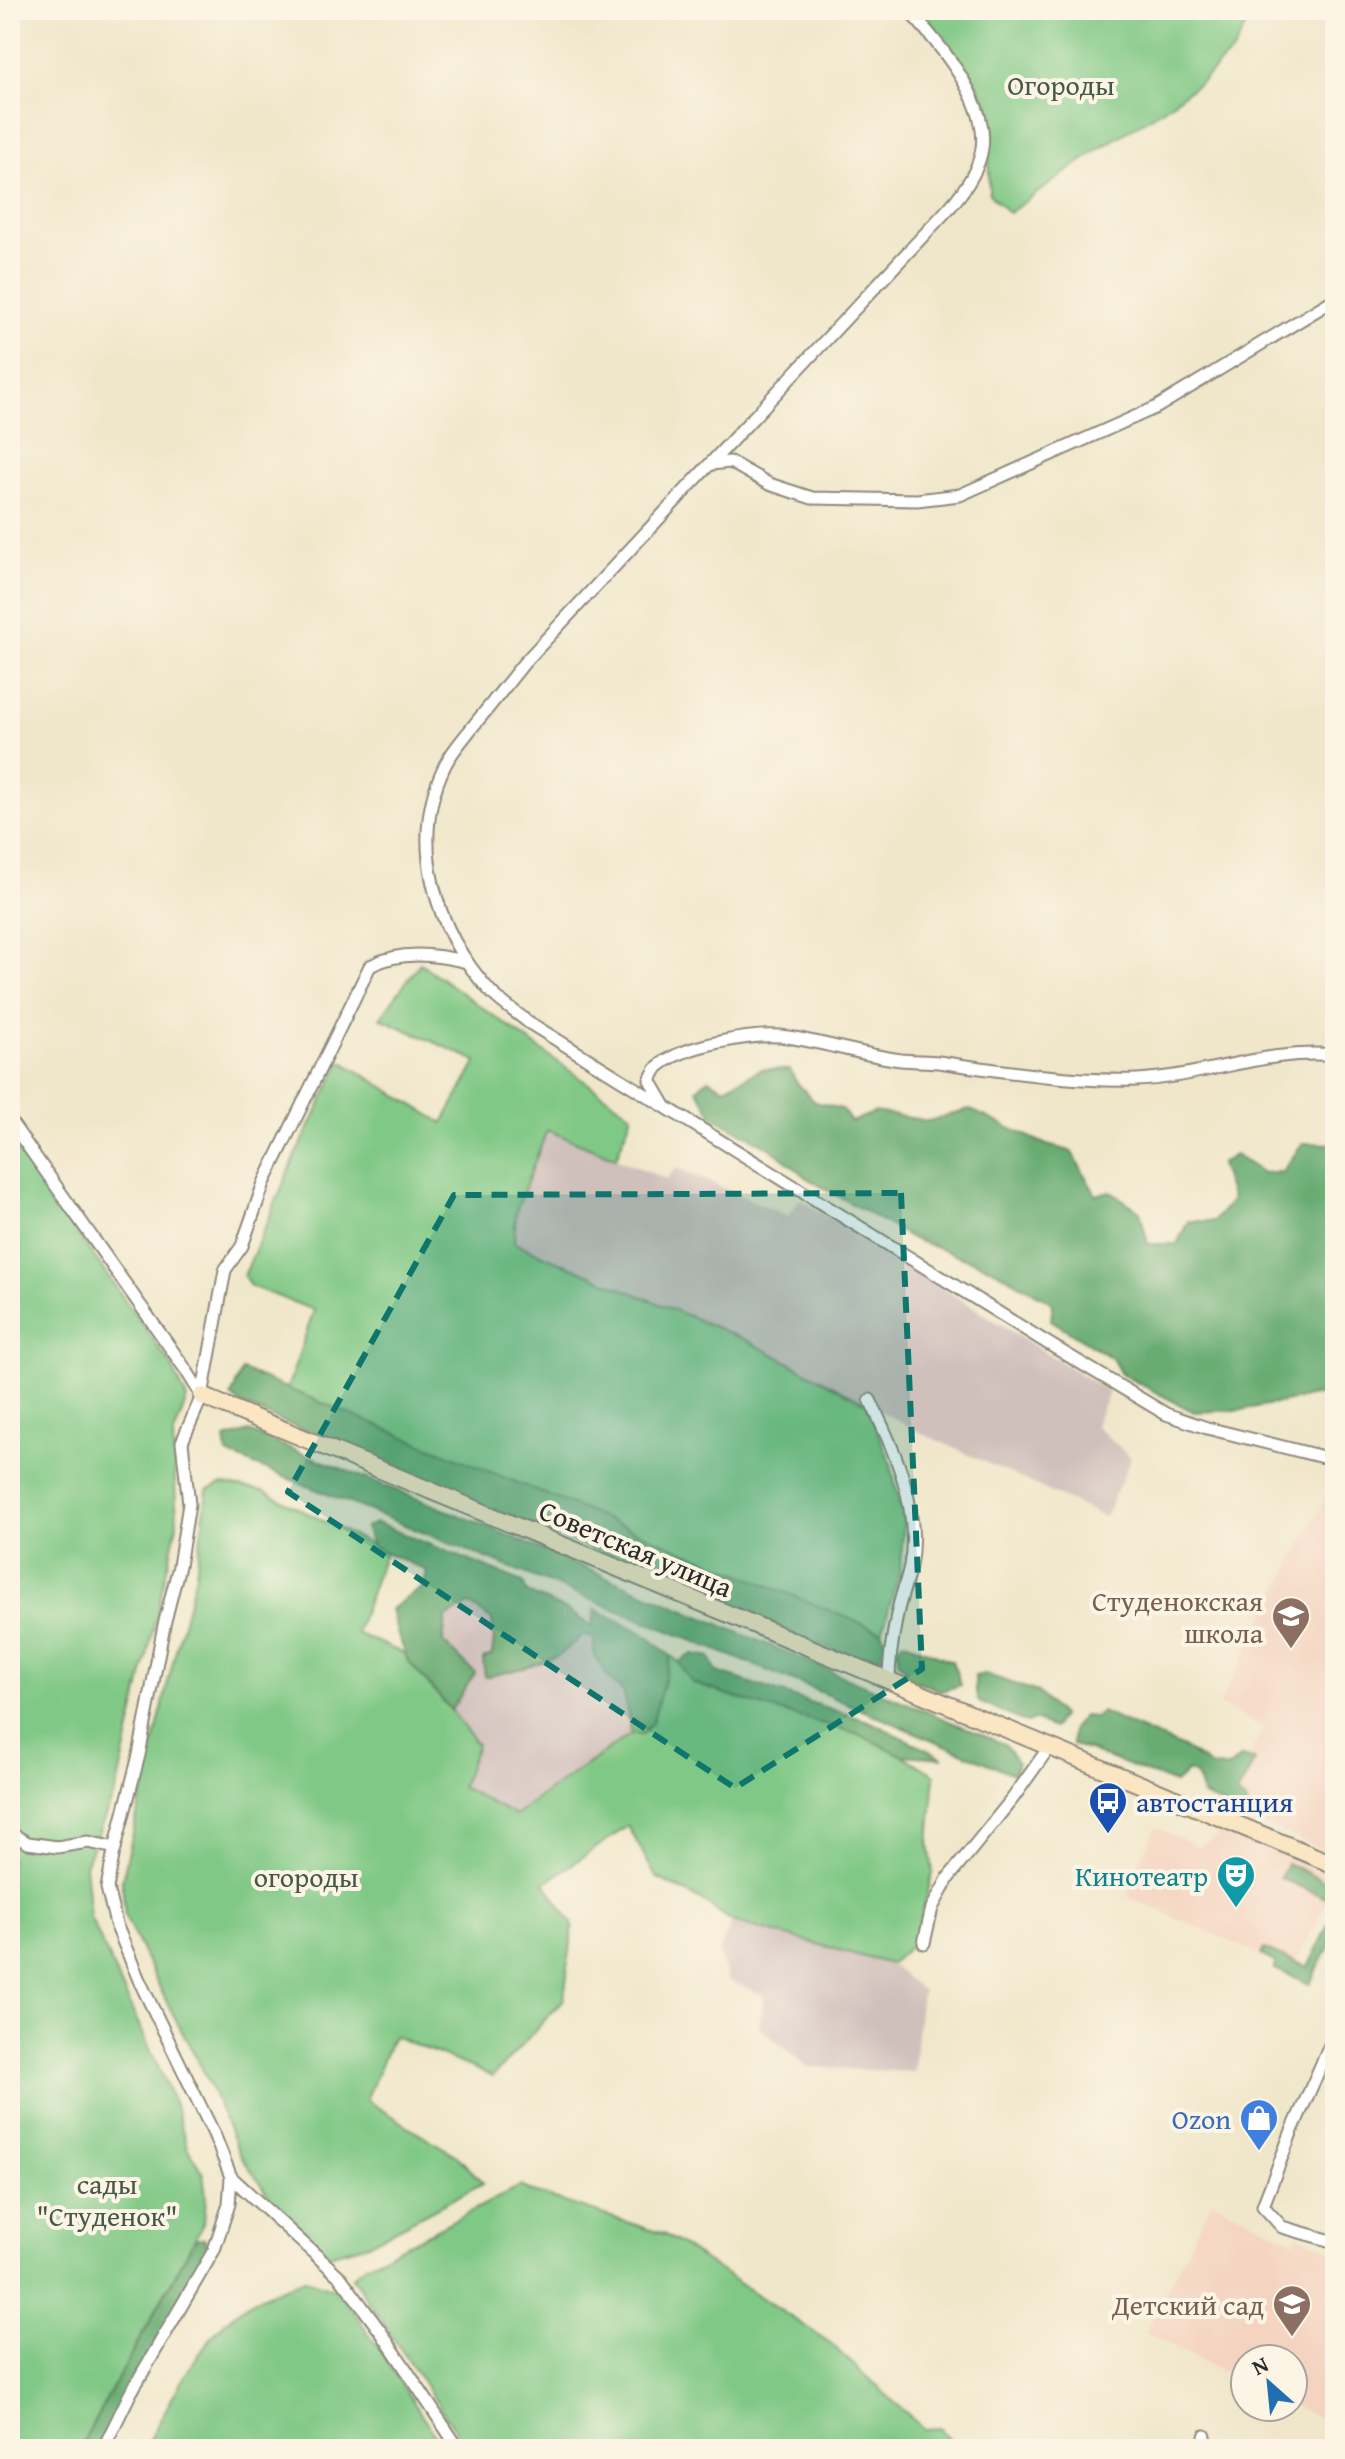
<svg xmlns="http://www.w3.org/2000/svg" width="1345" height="2459" font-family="'Gentium Book Plus',serif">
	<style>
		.built { fill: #f4d3c0 }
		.industrial { fill: #d0c0bc }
		.green { fill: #80c885; stroke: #567a58; stroke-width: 2 }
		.forest { fill: #68ac72; stroke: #4a6c4e; stroke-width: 2 }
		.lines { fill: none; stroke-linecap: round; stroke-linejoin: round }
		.street-casing { stroke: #8e897b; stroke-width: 15 }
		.secondary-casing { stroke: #8e897b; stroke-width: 20 }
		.street { stroke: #fff; stroke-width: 11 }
		.secondary { stroke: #fbe6c4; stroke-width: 16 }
		.marked { fill: #0f766e; fill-opacity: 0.2; stroke: #0f766e; stroke-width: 6; stroke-dasharray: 16 10; stroke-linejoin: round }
		.labels { text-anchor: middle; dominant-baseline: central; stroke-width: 8; stroke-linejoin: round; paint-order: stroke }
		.park-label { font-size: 28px; fill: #445a46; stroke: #fcf5e5 }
		.street-label { font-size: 28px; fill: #2b2b2b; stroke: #fcf5e5 }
		.education-label { font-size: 28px; fill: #785e54; stroke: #fcf5e5; text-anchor: end }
		.transit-label { font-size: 28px; fill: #164399; stroke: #fcf5e5; text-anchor: start }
		.culture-label { font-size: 28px; fill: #0d838f; stroke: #fcf5e5; text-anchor: end }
		.shop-label { font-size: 28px; fill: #366cbe; stroke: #fcf5e5; text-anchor: end }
	</style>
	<rect width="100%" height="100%" fill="#fcf5e5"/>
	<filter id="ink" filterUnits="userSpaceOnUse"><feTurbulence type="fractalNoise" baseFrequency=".0125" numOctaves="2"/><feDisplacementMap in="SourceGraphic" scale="16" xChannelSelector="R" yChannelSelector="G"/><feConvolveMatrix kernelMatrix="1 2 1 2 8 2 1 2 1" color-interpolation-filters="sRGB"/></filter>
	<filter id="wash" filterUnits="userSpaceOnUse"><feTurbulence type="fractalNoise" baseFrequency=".006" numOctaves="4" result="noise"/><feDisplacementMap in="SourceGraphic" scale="32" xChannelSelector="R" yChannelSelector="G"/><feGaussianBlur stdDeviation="1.8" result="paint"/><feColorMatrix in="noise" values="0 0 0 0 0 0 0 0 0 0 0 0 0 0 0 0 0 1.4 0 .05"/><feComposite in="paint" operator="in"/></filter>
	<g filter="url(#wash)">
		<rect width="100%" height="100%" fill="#f0e7cb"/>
		<g class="built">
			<polygon points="1326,1497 1335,1502 1335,1856 1223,1805 1264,1728 1219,1705"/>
			<polygon points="1156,1827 1199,1847 1230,1828 1335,1874 1335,1885 1293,1969 1128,1897 1137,1868"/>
			<polygon points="1212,2201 1295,2241 1298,2235 1335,2251 1335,2425 1293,2406 1293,2359 1245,2359 1245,2383 1145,2332"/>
		</g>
		<g class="industrial">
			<polygon points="548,1130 666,1179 677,1168 788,1216 800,1199 1109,1392 1095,1425 1131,1458 1105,1517 919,1432 748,1341 514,1243 516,1212"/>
			<polygon points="469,1604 492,1620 494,1640 492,1656 486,1677 528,1667 558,1656 583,1635 595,1638 608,1677 624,1693 631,1734 528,1805 517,1817 460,1787 477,1745 451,1710 474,1673 443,1642 446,1618"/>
			<polygon points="732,1921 890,1964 923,1991 920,1998 914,2072 808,2067 759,2027 765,1996 728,1980 719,1953"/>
		</g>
		<g class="green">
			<polygon points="920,10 1253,10 1234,50 1202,81 1163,109 1096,151 1009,213 989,194 989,106 960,59"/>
			<polygon points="420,963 632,1115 616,1158 547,1130 516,1211 514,1243 748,1341 866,1403 890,1461 904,1522 900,1570 882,1632 287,1389 314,1310 250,1286 244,1276 292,1164 341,1061 443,1123 477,1061 380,1018"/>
			<polygon points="10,1139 170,1363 187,1399 173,1437 177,1525 117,1787 85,1865 90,1917 174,2102 187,2147 203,2173 206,2196 204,2222 79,2449 10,2449"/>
			<polygon points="222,1484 264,1491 385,1552 356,1633 405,1654 408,1661 451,1710 477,1745 461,1787 516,1816 528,1805 631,1734 642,1733 652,1723 671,1656 679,1662 692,1683 765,1707 856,1733 902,1755 935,1775 929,1842 933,1873 914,1943 890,1964 732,1921 701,1900 656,1877 628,1826 545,1883 573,1925 564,1999 493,2076 393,2036 366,2100 458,2157 483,2183 368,2244 329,2255 276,2206 239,2153 204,2072 172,2013 125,1916 122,1880 173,1661 196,1574 207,1490"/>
			<polygon points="520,2186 539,2194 664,2234 826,2340 924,2429 940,2428 957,2449 468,2449 352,2277 366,2265"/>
			<path d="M305,2279L338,2290L366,2329L444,2449H145C170,2401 205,2327 253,2301C270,2292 288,2286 305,2279Z"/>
		</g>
		<g class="forest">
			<polygon points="761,1069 790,1070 796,1082 815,1102 842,1109 851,1122 875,1112 929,1121 969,1109 1047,1145 1071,1151 1096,1195 1110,1191 1140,1211 1148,1244 1177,1244 1188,1221 1214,1221 1232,1200 1220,1164 1235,1155 1263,1173 1282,1172 1303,1143 1334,1144 1335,1392 1241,1410 1194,1412 1121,1374 1112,1358 1051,1320 1053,1303 989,1267 913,1239 810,1180 770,1148 714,1117 697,1089 708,1079 725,1088"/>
			<polygon points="242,1370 882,1632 885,1641 878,1663 866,1664 242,1405 231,1396"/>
			<polygon points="249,1432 481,1524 1004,1744 1018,1763 1013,1774 801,1684 227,1454 225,1439"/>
			<polygon points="376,1523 523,1582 527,1593 567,1610 592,1626 595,1609 643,1633 671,1656 652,1723 642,1734 631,1734 624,1693 608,1677 594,1655 594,1638 583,1635 558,1656 528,1667 485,1677 483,1659 492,1655 494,1640 492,1620 469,1604 446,1618 443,1642 475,1673 451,1710 408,1661 397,1632 391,1609 424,1586 427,1571 372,1546 365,1527"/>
			<polygon points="903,1641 952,1661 961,1685 941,1691 904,1676 905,1668 898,1662 897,1648"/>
			<polygon points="693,1654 710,1657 717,1672 871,1722 944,1758 902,1755 856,1733 765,1707 692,1683 679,1662"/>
			<polygon points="985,1674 1038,1692 1061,1716 1054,1728 1034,1720 1027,1723 979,1702 975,1690 975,1676"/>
			<polygon points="1101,1712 1183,1748 1212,1767 1228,1768 1241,1757 1255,1760 1237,1795 1247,1803 1243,1814 1203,1796 1197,1776 1188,1771 1175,1783 1072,1744 1073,1728 1083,1716 1096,1717"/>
			<polygon points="1287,1863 1334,1886 1328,1899 1280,1878"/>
			<polygon points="1335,1910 1335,1935 1310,1984 1275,1969 1275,1962 1261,1955 1264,1949 1308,1967"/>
			<polygon points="198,2238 205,2239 208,2249 98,2449 79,2449 193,2243"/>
		</g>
	</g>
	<g filter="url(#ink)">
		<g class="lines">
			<defs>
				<g id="street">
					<path d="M908,10C938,42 989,101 982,148C979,171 964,191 950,207L524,663C507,684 491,705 474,725C464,738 452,751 445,765C408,841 435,931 490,991C501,1003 516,1012 528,1022L1049,1344L1166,1414L1207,1428L1335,1460"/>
					<polyline points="711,464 730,462 769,484 812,498 917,500 960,495 1157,407 1335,299"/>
					<path d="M664,1104L650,1080C653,1075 655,1068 660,1065C684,1045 757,1032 788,1037C826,1043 863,1055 901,1060C913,1061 926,1061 938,1062C1003,1071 1070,1082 1137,1080C1204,1077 1268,1048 1335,1055"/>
					<polyline points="10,1121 186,1370 202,1396"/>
					<path d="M870,1400C895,1451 921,1508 910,1566C906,1584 899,1601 896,1620C892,1640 889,1661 889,1681"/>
					<polyline points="10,1833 28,1843 57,1847 88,1842 115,1848"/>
					<polyline points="924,1943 932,1908 949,1877 1013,1798 1050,1746"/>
					<polyline points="1335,2034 1291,2133 1263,2206 1282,2227 1335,2242"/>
					<polyline points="231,2177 341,2278 381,2332 459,2449"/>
					<polyline points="1205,2436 1207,2449"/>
					<path d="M103,2449L130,2394L214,2250L229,2204L231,2177L214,2134L139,1980L116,1924L107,1888L113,1856L139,1755L164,1625L179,1566L189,1504L182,1442L202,1396L225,1270L242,1246L264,1183L370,966C400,950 435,954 467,962"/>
				</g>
				<polyline id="secondary" points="202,1396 1335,1865"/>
			</defs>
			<use href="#street" class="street-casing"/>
			<use href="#secondary" class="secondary-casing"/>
			<use href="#street" class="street"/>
			<use href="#secondary" class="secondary"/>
		</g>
	</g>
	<path class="marked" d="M901,1193L922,1669L735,1788L288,1492L454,1195Z"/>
	<defs>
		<symbol id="school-pin" viewBox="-11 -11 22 30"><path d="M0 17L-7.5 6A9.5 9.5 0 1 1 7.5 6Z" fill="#8d6e63" stroke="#fcf5e5"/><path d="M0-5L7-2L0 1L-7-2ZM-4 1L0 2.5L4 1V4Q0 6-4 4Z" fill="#fff"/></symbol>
		<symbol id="bus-pin" viewBox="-11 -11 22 30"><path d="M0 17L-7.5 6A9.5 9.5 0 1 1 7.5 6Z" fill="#1a4fb4" stroke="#fcf5e5"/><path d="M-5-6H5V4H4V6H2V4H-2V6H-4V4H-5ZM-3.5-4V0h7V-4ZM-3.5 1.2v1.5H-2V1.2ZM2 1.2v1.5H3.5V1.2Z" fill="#fff"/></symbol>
		<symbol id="theatre-pin" viewBox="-11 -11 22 30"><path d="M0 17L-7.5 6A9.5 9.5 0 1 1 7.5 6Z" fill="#0f9aa8" stroke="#fcf5e5"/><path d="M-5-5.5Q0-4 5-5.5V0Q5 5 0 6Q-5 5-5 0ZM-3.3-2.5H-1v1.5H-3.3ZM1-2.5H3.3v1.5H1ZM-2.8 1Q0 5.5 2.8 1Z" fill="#fff"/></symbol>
		<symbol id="shop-pin" viewBox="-11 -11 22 30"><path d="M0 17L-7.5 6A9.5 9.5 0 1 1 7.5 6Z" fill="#3f7fe0" stroke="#fcf5e5"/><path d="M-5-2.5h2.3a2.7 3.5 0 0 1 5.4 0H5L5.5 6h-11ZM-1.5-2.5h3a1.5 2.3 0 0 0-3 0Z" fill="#fff"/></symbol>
	</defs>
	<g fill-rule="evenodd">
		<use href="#school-pin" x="1269" y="1594" width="44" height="60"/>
		<use href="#bus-pin" x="1086" y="1779" width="44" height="60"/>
		<use href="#theatre-pin" x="1214" y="1853" width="44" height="60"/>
		<use href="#shop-pin" x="1237" y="2096" width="44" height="60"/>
		<use href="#school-pin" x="1270" y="2282" width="44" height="60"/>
	</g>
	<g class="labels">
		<g class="park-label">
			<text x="1061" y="84">Огороды</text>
			<text x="306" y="1876">огороды</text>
			<text x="107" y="2183">сады<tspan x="107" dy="32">"Студенок"</tspan></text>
		</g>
		<g class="street-label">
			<text transform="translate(636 1548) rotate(23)">Советская улица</text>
		</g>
		<g class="education-label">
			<text x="1263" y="1600">Студенокская<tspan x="1263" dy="32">школа</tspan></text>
			<text x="1264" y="2304">Детский сад</text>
		</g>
		<g class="transit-label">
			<text x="1136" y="1801">автостанция</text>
		</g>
		<g class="culture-label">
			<text x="1208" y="1875">Кинотеатр</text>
		</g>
		<g class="shop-label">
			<text x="1231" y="2118">Ozon</text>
		</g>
	</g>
	<rect width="1345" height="2459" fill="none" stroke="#fcf5e5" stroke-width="40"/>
	<g transform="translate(1269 2383) rotate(333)"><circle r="38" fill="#fcf5e5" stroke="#a8a49b" stroke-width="2"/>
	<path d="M0-6L14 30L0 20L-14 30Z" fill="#1f6fb2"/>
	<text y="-12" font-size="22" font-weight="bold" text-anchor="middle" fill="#2b2b2b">N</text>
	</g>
</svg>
